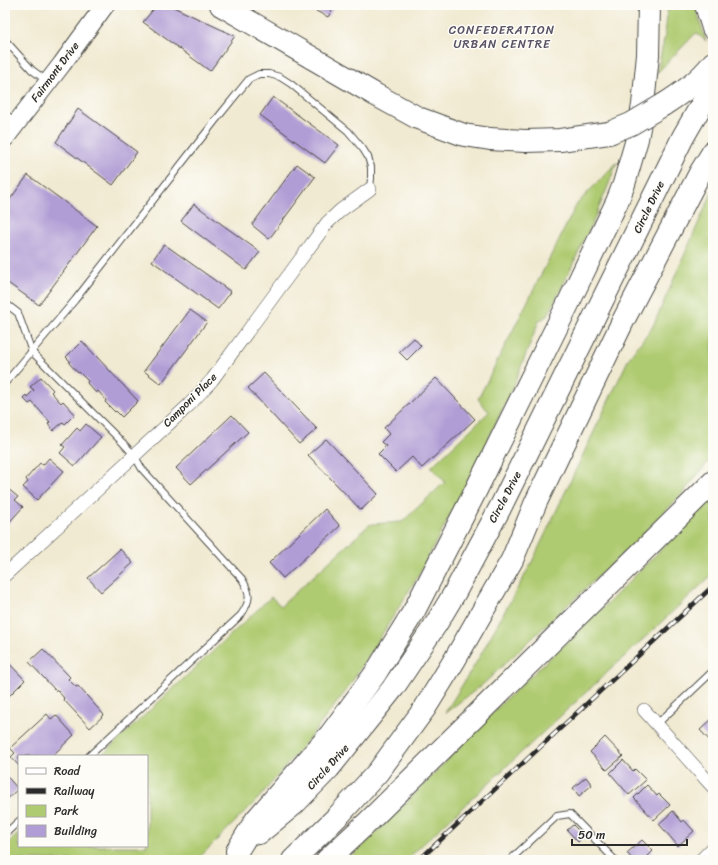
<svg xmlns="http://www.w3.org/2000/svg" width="718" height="865" font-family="Sriracha,sans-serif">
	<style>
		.green { fill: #afcb71; stroke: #6d7b4e }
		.building { fill: #b19dd5 }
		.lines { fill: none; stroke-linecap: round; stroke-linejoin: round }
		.lane-casing { stroke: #494844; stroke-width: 8 }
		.street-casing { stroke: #494844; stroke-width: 14 }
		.secondary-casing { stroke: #494844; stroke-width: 20 }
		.highway-casing { stroke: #494844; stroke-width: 24 }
		.lane { stroke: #fff; stroke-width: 6 }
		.street { stroke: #fff; stroke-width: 13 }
		.secondary { stroke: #fff; stroke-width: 18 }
		.highway { stroke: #fff; stroke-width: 22 }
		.rail-casing { stroke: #2b2b2b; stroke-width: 4.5 }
		.rail { stroke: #fdfcf7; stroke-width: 3; stroke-dasharray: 9; stroke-linecap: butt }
		.highway-bridge-casing { stroke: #494844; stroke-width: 24; stroke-linecap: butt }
		.highway-bridge { stroke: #fff; stroke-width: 22 }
		.labels { text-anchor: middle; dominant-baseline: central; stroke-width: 3; stroke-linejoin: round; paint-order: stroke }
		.street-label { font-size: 11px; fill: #2b2b2b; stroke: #fdfcf7 }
		.neighbourhood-label { font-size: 12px; letter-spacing: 1px; fill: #5a5366; stroke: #fdfcf7 }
	</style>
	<rect width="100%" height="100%" fill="#fdfcf7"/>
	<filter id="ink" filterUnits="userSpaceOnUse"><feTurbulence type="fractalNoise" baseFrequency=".025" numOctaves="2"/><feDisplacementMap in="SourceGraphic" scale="8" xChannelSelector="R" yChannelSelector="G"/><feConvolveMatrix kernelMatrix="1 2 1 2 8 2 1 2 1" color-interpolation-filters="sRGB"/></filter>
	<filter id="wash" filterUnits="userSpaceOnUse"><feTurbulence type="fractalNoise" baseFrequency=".012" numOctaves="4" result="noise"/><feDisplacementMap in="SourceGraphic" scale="16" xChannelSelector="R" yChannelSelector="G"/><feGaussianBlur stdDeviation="0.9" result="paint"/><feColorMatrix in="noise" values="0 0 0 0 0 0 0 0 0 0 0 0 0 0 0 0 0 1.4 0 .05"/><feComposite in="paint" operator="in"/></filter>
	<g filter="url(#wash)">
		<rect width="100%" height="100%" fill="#f1ead2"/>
		<g class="green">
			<polygon points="668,5 695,5 706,41 696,33 657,73 665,35"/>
			<polygon points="617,162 608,186 592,224 560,291 548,315 539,321 511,392 464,489 417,578 381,636 346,691 307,741 258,799 197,860 5,860 5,846 19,833 19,846 147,846 147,756 101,756 271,597 281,606 369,525 373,524 402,522 445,482 431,467 489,412 478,399 577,204"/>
			<polygon points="713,190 713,456 682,494 631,546 481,686 445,713 477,661 531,564 629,358 653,326"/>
			<polygon points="713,497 713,574 406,860 348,860 404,805 504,701 604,607"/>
		</g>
		<g id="blocks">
			<g class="building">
				<polygon points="157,5 169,5 235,36 210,71 143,22"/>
				<polygon points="304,5 335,5 328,17"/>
				<polygon points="273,97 339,145 325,163 260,115"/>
				<polygon points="78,109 137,152 113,185 56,142"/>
				<polygon points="297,164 315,177 269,239 252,225"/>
				<polygon points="28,175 97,226 39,305 5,281 5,206"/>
				<polygon points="194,204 260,252 246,270 181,221"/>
				<polygon points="164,244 231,292 218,309 152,261"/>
				<polygon points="190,310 207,322 161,384 144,371"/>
				<polygon points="414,338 421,346 407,360 399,352"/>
				<polygon points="82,341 138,401 122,417 116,411 115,412 105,402 106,400 98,391 96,393 87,383 88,381 79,372 78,373 69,363 70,361 66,357"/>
				<polygon points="264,373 317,429 299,444 248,388"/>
				<polygon points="41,377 53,390 51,392 61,403 63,401 75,414 65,424 63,422 53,431 48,424 50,422 32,402 29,404 23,398 26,395 27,397 34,390 30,387"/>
				<polygon points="436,378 475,419 422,468 412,457 396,472 378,454 386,446 381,442 389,434 384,428"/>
				<polygon points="232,415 248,432 191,484 176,468"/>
				<polygon points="86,424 101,437 75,466 60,453 65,447 62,445 77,428 80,431"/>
				<polygon points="326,439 378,494 361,510 308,455"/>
				<polygon points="49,458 64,471 37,500 23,487 28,482 26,479 40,463 43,465"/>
				<polygon points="7,488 18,497 15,500 23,507 5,527 5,491"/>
				<polygon points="325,509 340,526 283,578 269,563"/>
				<polygon points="120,549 133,563 101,592 88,578"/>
				<polygon points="43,649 70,677 68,679 76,687 78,686 104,715 90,728 63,699 64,698 57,690 56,691 29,662"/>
				<polygon points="5,659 25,680 5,700"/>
				<polygon points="47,714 51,719 56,715 74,735 52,756 19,756 19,766 11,757 15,753 10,748"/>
				<polygon points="713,718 713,744 700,730"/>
				<polygon points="605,737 623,756 607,770 590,752"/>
				<polygon points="623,760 633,771 635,769 646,780 629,795 610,773"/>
				<polygon points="5,774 18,789 5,801"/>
				<polygon points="586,777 592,785 579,796 573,788"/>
				<polygon points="647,785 657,796 659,794 670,805 654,820 634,798"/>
				<polygon points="673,811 682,822 684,820 694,831 678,846 659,824"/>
				<polygon points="573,825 584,836 578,842 567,830"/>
				<polygon points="642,840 653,851 644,860 633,860 627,853"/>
			</g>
		</g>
	</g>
	<g filter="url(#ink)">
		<use href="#blocks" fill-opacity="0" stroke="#494844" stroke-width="1"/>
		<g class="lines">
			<defs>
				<g id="lane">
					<polyline points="5,40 32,70 47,81"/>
					<polyline points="5,114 15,121"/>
					<path d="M5,303L18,313L32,352L123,443L134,455L142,469L242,579C251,594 251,600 241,615L89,756"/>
					<polyline points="5,383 75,300 215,121 249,79 259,74 269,74 280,77 291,84 348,131 363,149 368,157 371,167 371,178 370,189"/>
					<polyline points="656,725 713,671"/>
					<polyline points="5,834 19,821"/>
					<polyline points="510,860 557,816 570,814 615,860"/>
				</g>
				<g id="street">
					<polyline points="5,575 189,405 212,380 327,223 341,210 370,189"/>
					<polyline points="644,710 713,787"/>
					<polyline points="701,860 713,848"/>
				</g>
				<polyline id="secondary" points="5,138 62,64 105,5"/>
				<g id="highway">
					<polyline points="221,5 376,95 418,118 464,135 490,139 525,141 560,140 609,133"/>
					<polyline points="706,5 713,28"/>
					<path d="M663,105C682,93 699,81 713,63"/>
					<polyline points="259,833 294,804 329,768 393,688 436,624 454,594 500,508 683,137 713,85"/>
					<polyline points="237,851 256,820 330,735 375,674 414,611 472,498 568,304 617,202 624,184 637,139 643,105 648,55 649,5"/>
					<polyline points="293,860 338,816 378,772 425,708 454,661 512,560 536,502 623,321 700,173 713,152"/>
					<polyline points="327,860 368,822 713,482"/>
				</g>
			</defs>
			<use href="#lane" class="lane-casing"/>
			<use href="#street" class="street-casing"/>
			<use href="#secondary" class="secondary-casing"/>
			<use href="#highway" class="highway-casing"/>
			<use href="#lane" class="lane"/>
			<use href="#street" class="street"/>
			<use href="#secondary" class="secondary"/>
			<use href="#highway" class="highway"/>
			<defs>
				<polyline id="rail" points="419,860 713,586"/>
			</defs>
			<use href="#rail" class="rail-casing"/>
			<use href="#rail" class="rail"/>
			<defs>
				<polyline id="highway-bridge" points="609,133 631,124 663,105"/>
			</defs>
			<use href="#highway-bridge" class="highway-bridge-casing"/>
			<use href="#highway-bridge" class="highway-bridge"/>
		</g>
	</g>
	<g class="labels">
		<g class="street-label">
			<text transform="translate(55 72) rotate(-53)">Fairmont Drive</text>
			<text transform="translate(649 207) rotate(-64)">Circle Drive</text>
			<text transform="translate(190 400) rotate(-45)">Camponi Place</text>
			<text transform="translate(505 497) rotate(-62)">Circle Drive</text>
			<text transform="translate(328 767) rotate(-48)">Circle Drive</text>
		</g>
		<g class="neighbourhood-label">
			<text x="502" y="30">CONFEDERATION<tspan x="502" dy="14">URBAN CENTRE</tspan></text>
		</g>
	</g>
	<rect width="718" height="865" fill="none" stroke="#fdfcf7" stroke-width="20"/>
	<rect x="18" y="755" width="130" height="92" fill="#fdfcf7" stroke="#a9a8a5"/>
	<rect x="26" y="768" width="20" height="6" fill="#ffffff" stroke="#a9a8a5"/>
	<text x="54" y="775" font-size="12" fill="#2b2b2b">Road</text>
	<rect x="26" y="788" width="20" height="6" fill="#2b2b2b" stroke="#a9a8a5"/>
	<text x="54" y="795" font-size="12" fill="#2b2b2b">Railway</text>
	<rect x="26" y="805" width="20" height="12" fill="#afcb71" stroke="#a9a8a5"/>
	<text x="54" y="815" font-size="12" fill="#2b2b2b">Park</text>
	<rect x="26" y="825" width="20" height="12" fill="#b19dd5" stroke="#a9a8a5"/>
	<text x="54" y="835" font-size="12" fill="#2b2b2b">Building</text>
	<path d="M572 839v6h115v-6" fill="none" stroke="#2b2b2b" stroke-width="2"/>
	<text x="578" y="839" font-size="12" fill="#2b2b2b" stroke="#fdfcf7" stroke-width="3" paint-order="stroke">50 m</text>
</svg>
